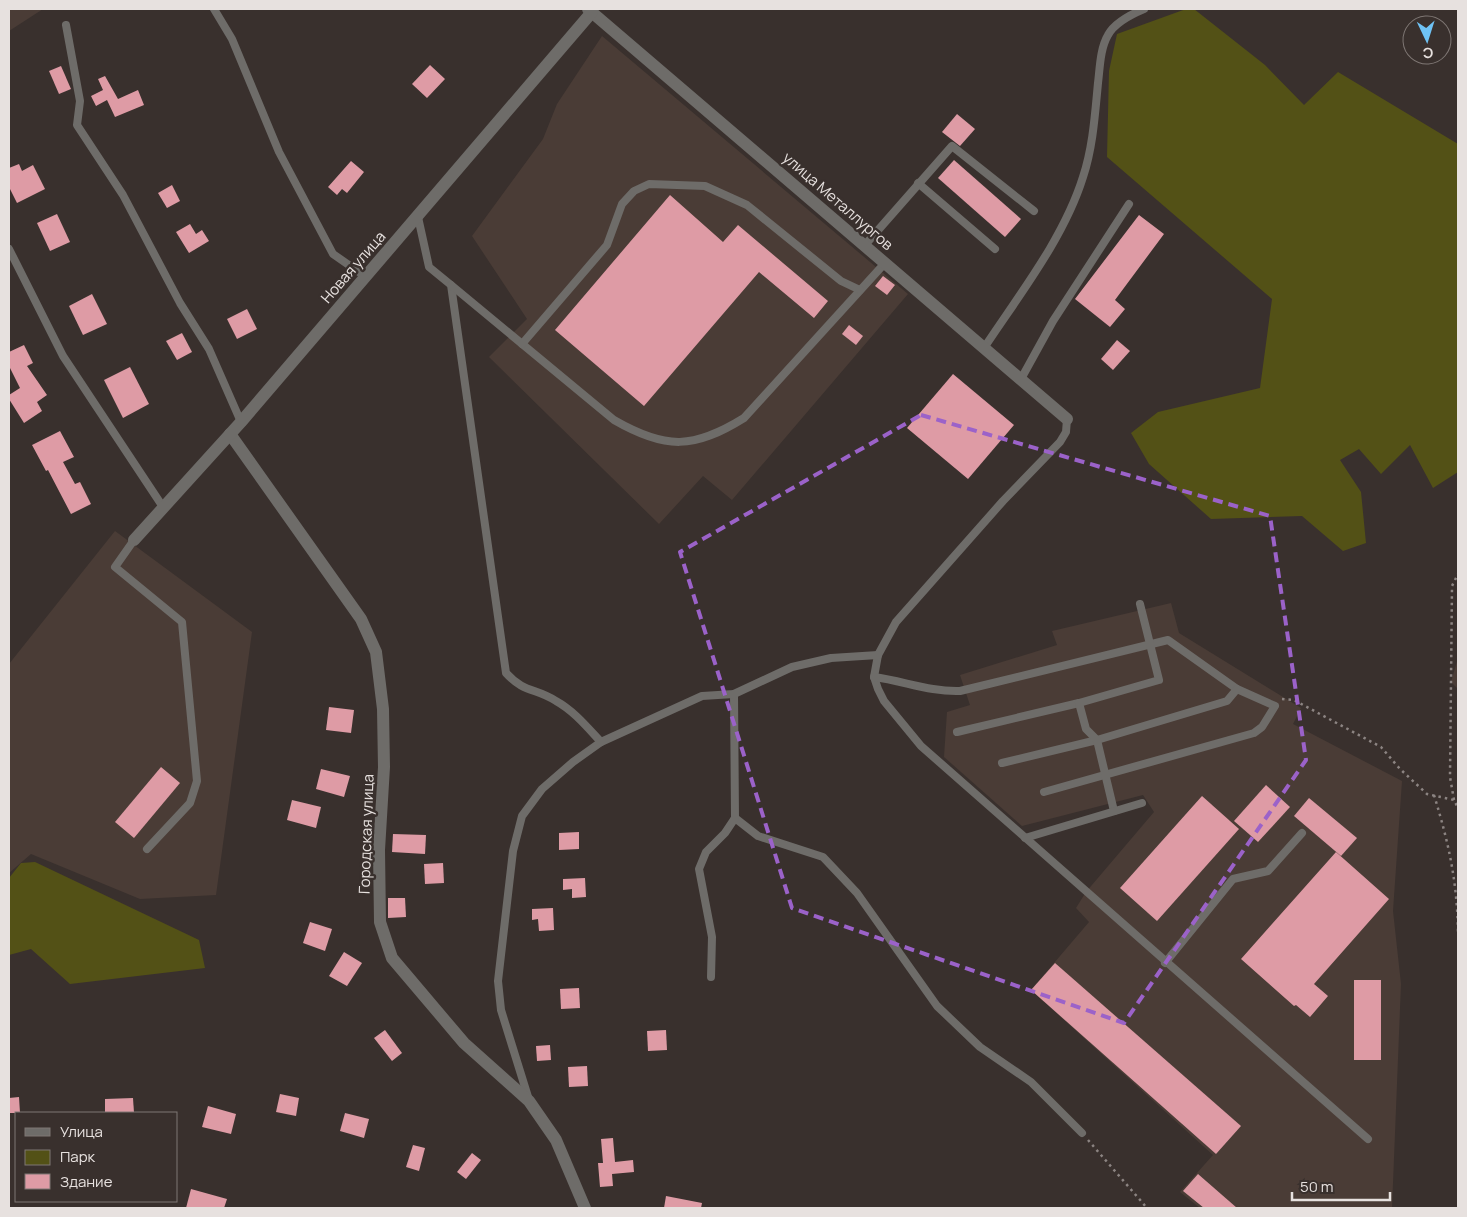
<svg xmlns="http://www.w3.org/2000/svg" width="1467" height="1217" font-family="Manrope,sans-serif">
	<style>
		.built { fill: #4a3c36 }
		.green { fill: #535116 }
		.building { fill: #de9ba5 }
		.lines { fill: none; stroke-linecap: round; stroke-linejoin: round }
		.path { stroke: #8c8482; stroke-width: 2.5; stroke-dasharray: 2.5 4; stroke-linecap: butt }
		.lane { stroke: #6e6c69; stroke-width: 8 }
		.street { stroke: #6e6c69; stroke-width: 12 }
		.marked { fill: none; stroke: #9b62c9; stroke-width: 4; stroke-dasharray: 10 6; stroke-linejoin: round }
		.labels { text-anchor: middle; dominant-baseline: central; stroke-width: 5; stroke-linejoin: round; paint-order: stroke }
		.street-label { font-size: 15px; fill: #e7e1df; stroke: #39302d }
	</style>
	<rect width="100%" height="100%" fill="#39302d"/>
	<g class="built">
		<polygon points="9,9 43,9 9,31"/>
		<polygon points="602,36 908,294 732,500 703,476 659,524 489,357 527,319 472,236 543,139 557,104"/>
		<polygon points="115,531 252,632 216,895 140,899 31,854 9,873 9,664"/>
		<polygon points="1171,603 1179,633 1301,708 1293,724 1402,781 1393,911 1401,984 1392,1208 1200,1208 1180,1192 1213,1155 1031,990 1089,922 1076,908 1086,892 1154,812 1143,795 1022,826 944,757 947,712 970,705 960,675 1057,645 1052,631"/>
		<polygon points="1458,658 1458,689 1451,682"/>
	</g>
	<g class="green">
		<polygon points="1186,9 1194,9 1265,65 1304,105 1338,72 1458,144 1458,472 1433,488 1410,445 1381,474 1359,449 1340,460 1361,492 1366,543 1343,551 1302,516 1211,519 1149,464 1131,433 1158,412 1260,388 1272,299 1107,157 1109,71 1117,34"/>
		<polygon points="35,862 199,940 205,968 70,984 31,949 9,955 9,878 21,863"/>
	</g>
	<g class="building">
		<polygon points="430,65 445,79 427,98 412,84"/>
		<polygon points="61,66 71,89 59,94 49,71"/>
		<polygon points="105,76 118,99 138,90 144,105 115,117 107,100 96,106 91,96 103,90 98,79"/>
		<polygon points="957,114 975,129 960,146 942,132"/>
		<polygon points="954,160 1021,219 1005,237 938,178"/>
		<polygon points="351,161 364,172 347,193 342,189 337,195 328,187"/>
		<polygon points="19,164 22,171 33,165 45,189 17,203 9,187 9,168"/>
		<polygon points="172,185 180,201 167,208 158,193"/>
		<polygon points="670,195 723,242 738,225 828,301 814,318 759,272 644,406 555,330"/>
		<polygon points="57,214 70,242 50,251 37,223"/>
		<polygon points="1139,215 1164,234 1115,300 1125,309 1110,327 1075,299"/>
		<polygon points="190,224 196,234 202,230 209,241 189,253 176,232"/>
		<polygon points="883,276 895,285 887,295 875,286"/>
		<polygon points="92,294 107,324 83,335 69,306"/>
		<polygon points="247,309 257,329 237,339 227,319"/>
		<polygon points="849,325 863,336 856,345 842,334"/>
		<polygon points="182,333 192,352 177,360 166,341"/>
		<polygon points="1117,340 1130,351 1113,370 1101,359"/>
		<polygon points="24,345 33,363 27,366 47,395 37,402 42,411 24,423 9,399 9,395 20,388 9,366 9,352"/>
		<polygon points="130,367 149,404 123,418 104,380"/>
		<polygon points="953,374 1014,425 968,479 907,428"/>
		<polygon points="60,431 74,457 63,462 75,484 80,482 91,504 71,514 48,470 46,471 32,445"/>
		<polygon points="329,707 354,710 351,733 326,730"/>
		<polygon points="161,767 180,783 134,838 115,822"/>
		<polygon points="321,769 350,776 344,797 316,789"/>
		<polygon points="1266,785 1290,807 1258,842 1234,821"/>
		<polygon points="1202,796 1239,829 1157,921 1120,888"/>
		<polygon points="1309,798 1357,838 1341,856 1294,816"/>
		<polygon points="292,800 321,807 316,828 287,820"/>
		<polygon points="579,832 579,849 559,850 559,833"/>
		<polygon points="393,834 426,835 425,854 392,852"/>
		<polygon points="1336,852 1389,899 1314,984 1328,996 1310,1017 1296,1005 1294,1006 1241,959"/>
		<polygon points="443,863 444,883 425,884 424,864"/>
		<polygon points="585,878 586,897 572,898 572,889 563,890 563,879"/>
		<polygon points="388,898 405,898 406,917 388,918"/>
		<polygon points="553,908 554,930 539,931 538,919 532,920 532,909"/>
		<polygon points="310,922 332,929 325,951 303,943"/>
		<polygon points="344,952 362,963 347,986 329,976"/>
		<polygon points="1055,963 1241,1126 1216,1154 1031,990"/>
		<rect x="1354" y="980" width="27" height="80"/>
		<polygon points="579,988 580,1008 561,1009 560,989"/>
		<polygon points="385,1030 402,1053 392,1061 374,1038"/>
		<polygon points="666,1030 667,1050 648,1051 647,1031"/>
		<polygon points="550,1045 551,1060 537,1061 536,1046"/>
		<polygon points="587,1066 588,1086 569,1087 568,1067"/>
		<polygon points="280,1094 299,1098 296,1116 276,1112"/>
		<polygon points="19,1097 20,1113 9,1113 9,1098"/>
		<polygon points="133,1098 134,1113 105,1113 105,1099"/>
		<polygon points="208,1106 236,1114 231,1134 202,1127"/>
		<polygon points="345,1113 369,1119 364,1138 340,1131"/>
		<polygon points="613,1138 615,1162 633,1160 634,1172 612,1174 613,1186 600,1187 598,1163 603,1163 601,1139"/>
		<polygon points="413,1145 425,1148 419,1171 406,1167"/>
		<polygon points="472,1153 481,1160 466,1179 457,1172"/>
		<polygon points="1198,1174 1237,1208 1204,1208 1183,1191"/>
		<polygon points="191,1189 227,1199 224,1208 186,1208"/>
		<polygon points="666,1196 702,1203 701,1208 664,1208"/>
	</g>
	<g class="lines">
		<g class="path">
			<polyline points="1282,699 1294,700 1381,747 1400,769 1427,794 1454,800 1458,808"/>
			<path d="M1434,795C1449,844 1457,881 1458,932"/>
			<polyline points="1454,800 1450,777 1452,586 1458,574"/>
			<polyline points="1088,1140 1147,1208"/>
		</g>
		<g class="lane">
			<polyline points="214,9 232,39 279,152 333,254 366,277"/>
			<polyline points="66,25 80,101 77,125 123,195 180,303 209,349 241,422"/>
			<polyline points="918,183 995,249"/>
			<path d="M418,217L429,267L451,285L506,673C524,693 536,688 556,701C574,711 587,727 601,742"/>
			<polyline points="865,245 952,146 1034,211"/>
			<polyline points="9,249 63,356 163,507"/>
			<path d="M451,285L614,420C666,450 694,449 744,418L885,263"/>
			<polyline points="522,344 607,245 622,204 634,191 649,184 705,186 747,205 841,281 860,290"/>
			<path d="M984,348C1019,295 1064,238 1083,177C1093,147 1095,114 1098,83C1100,67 1100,49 1108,35C1115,22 1132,14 1144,9"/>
			<polyline points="1021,379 1053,321 1129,204"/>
			<polyline points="1067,419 1066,432 1060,442 1003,501 896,622 878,655 874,677 878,689 884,701 921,746 1368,1139"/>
			<polyline points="134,540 115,567 182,622 197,781 190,803 147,849"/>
			<path d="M874,677C904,681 930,692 960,691L1168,640L1237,689L1275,706L1262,727L1254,733L1044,792"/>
			<polyline points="957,732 1079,703"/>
			<polyline points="1002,763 1097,740 1227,701 1237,689"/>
			<polyline points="1114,811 1097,740 1086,729 1079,703 1159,680 1140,604"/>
			<polyline points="735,818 758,836 823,857 857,893 937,1006 980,1047 1031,1082 1082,1133"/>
			<polyline points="1025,838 1142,803"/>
			<polyline points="1165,963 1233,879 1268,871 1302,833"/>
			<polyline points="711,977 712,937 699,869 706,852 725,833 735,818 734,694"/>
			<polyline points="529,1100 501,1010 498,981 513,851 522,816 542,789 573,762 601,742 702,696 734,694 792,667 831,658 878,655"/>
		</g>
		<g class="street">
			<polyline points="588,9 1067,419"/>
			<polyline points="230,434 361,619 376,652 383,709 384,767 379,850 380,922 392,958 464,1043 529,1101 556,1140 585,1208"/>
			<polyline points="134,540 241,422 592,12"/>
		</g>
	</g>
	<path class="marked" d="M921,415L1270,516L1306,760L1124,1023L792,908L680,552Z"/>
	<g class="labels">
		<g class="street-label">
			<text transform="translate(838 201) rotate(41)">улица Металлургов</text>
			<text transform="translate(353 267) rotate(-49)">Новая улица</text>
			<text transform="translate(366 834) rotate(-88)">Городская улица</text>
		</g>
	</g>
	<rect width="1467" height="1217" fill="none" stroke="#e7e1df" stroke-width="20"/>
	<rect x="15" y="1112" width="162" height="90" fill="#39302d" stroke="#7f7774"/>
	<rect x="25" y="1128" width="25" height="8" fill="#6e6c69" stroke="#7f7774"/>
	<text x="60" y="1137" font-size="15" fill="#e7e1df">Улица</text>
	<rect x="25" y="1150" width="25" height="15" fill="#535116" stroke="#7f7774"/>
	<text x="60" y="1162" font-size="15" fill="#e7e1df">Парк</text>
	<rect x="25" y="1174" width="25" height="15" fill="#de9ba5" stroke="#7f7774"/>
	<text x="60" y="1187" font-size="15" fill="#e7e1df">Здание</text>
	<g transform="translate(1427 40) rotate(176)"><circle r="24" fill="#39302d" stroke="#7f7774"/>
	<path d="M0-4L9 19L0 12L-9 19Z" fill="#6fc2f4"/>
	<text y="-8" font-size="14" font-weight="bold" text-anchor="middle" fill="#e7e1df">С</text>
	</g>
	<path d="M1292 1192v8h98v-8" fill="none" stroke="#e7e1df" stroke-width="2.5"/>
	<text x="1300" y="1192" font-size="15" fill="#e7e1df" stroke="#39302d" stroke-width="4" paint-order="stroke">50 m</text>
</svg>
